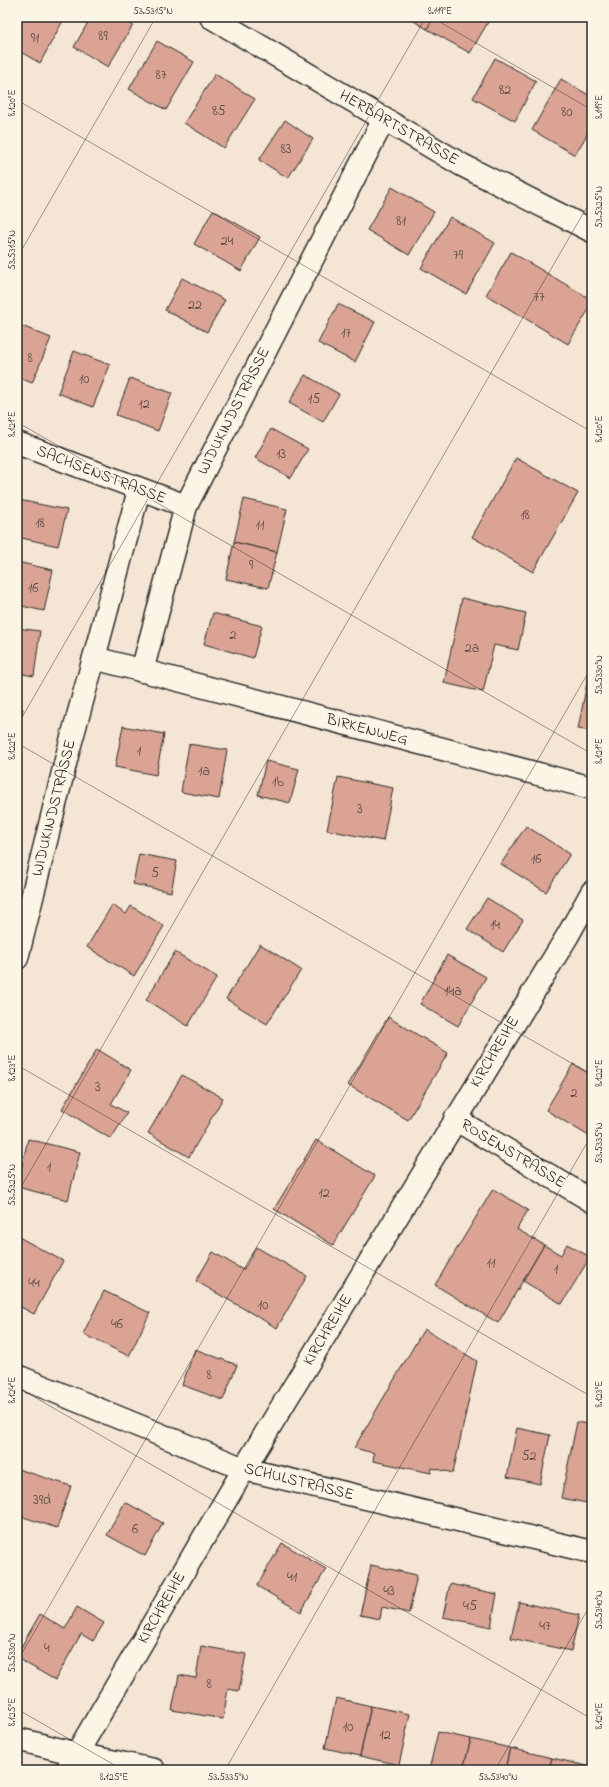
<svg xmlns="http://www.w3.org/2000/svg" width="609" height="1787" font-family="'Indie Flower',sans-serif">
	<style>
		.building { fill: #daa393; stroke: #2b2b2b }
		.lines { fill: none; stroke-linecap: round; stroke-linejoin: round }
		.minor-casing { stroke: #2b2b2b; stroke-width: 25 }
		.minor { stroke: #fcf5e5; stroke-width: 22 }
		.ticks { fill: none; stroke: #2b2b2b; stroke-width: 1; stroke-opacity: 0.45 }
		.labels { text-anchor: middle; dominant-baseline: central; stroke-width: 3; stroke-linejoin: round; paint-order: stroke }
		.number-label { font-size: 14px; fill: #574945 }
		.street-label { font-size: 16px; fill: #2b2b2b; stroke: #fcf5e5 }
		.neatline { fill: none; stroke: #2b2b2b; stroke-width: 1.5 }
		.ticks-label { font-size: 10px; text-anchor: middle; fill: #2b2b2b }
	</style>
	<rect width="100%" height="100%" fill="#f5e5d5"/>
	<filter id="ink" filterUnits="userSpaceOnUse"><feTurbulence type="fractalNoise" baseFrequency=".025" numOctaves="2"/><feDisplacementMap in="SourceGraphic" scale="8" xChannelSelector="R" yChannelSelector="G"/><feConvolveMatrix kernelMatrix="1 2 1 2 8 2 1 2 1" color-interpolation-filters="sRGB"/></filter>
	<g filter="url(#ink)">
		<g class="building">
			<polygon points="22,17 65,17 40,63 17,50 17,26"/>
			<polygon points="91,17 119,17 133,25 108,67 74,47"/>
			<polygon points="407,17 434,17 427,29"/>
			<polygon points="434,17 491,17 470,53 427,29"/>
			<polygon points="157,41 194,62 166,110 129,89"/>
			<polygon points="495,58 536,81 515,121 473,98"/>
			<polygon points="215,74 255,99 224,148 184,123"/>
			<polygon points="561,79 592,97 592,126 575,155 532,130"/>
			<polygon points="285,120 313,139 288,178 259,160"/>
			<polygon points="392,187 434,212 409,255 367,230"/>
			<polygon points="213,210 260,237 241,271 194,244"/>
			<polygon points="450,217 495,243 466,294 421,268"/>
			<polygon points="511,252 592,300 592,304 568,344 486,295"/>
			<polygon points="182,278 225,300 207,332 165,310"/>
			<polygon points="338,304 375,322 355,362 318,343"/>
			<polygon points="17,324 51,338 32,383 17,377"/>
			<polygon points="74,351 110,365 93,407 58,393"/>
			<polygon points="305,375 339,394 323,422 289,403"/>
			<polygon points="130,378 172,393 158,431 116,415"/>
			<polygon points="271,429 308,449 291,478 255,458"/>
			<polygon points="516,458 578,493 533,572 472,537"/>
			<polygon points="244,499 287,509 277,552 234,542"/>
			<polygon points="19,500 67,510 58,546 17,537 17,510"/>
			<polygon points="234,542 277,552 268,588 226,579"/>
			<polygon points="17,562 53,570 44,611 17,605"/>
			<polygon points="462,598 526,613 518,650 494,645 483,692 444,683"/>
			<polygon points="213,613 262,626 253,658 204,644"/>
			<polygon points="17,628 40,631 34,676 17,673"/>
			<polygon points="592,657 592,731 578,729"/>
			<polygon points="17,707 23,709 17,734"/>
			<polygon points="123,726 164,734 156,775 115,767"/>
			<polygon points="189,744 227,750 219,799 181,792"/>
			<polygon points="266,761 299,769 290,803 258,795"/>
			<polygon points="338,777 393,788 383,841 327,830"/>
			<polygon points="526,826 570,854 546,892 501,864"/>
			<polygon points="139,854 177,861 171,892 133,884"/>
			<polygon points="487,898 523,920 503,952 467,929"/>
			<polygon points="112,905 126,914 131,906 164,926 134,976 87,947"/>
			<polygon points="260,944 301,970 267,1024 226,999"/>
			<polygon points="175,952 217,977 188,1026 146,1000"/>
			<polygon points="447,955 486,977 458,1026 420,1004"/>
			<polygon points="388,1017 448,1053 408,1120 348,1085"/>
			<polygon points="97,1049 131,1070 111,1104 127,1113 111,1139 62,1109"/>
			<polygon points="573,1064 592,1075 592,1138 546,1110"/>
			<polygon points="182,1075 223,1098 189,1157 148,1133"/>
			<polygon points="28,1139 80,1152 68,1200 17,1187"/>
			<polygon points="316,1140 375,1176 333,1245 274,1209"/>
			<polygon points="493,1189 528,1210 517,1229 544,1245 498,1323 435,1285"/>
			<polygon points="17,1236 63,1261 34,1314 17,1305"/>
			<polygon points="567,1244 590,1257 562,1304 523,1281 544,1245 561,1255"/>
			<polygon points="256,1247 307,1276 277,1328 196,1281 213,1252 243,1270"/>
			<polygon points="104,1291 150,1313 129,1356 83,1334"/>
			<polygon points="424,1329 477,1361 453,1473 432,1468 431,1473 373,1461 374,1453 354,1448"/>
			<polygon points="195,1349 237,1365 223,1400 182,1385"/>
			<polygon points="577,1422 592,1425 592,1504 561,1498"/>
			<polygon points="517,1428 550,1435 540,1484 507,1477"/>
			<polygon points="18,1469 71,1486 57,1528 17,1515"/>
			<polygon points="125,1502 163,1523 145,1556 107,1535"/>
			<polygon points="282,1543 326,1569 301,1612 257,1586"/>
			<polygon points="371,1565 417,1575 409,1613 382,1607 380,1619 360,1615"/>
			<polygon points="450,1584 497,1594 491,1627 443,1617"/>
			<polygon points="519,1602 579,1615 571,1651 511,1638"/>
			<polygon points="77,1607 104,1623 93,1641 81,1634 55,1680 17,1658 17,1654 40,1614 65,1629"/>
			<polygon points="201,1646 246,1654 239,1691 228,1689 223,1719 172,1710 179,1675 196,1678"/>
			<polygon points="336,1698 371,1706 360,1756 325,1748"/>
			<polygon points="371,1706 410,1714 399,1765 360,1756"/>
			<polygon points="438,1732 471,1739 463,1770 429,1770"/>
			<polygon points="471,1739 510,1748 505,1770 463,1770"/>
			<polygon points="510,1748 552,1758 549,1770 505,1770"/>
			<polygon points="552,1758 592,1767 592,1770 549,1770"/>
		</g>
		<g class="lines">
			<defs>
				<g id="minor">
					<polyline points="211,17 462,165 592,231"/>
					<polyline points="17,443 186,506"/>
					<polyline points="94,658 139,490"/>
					<polyline points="142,671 186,506 384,119"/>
					<polyline points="17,958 68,752 94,658 592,788"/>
					<polyline points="455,1119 592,1201"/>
					<polyline points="17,1376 244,1469 592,1552"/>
					<polyline points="17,1739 77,1754 154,1770"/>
					<polyline points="67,1770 244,1469 568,935 592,892"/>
				</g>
			</defs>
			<use href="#minor" class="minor-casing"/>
			<use href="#minor" class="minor"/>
		</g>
	</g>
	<path class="ticks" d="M431,17L592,110M17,100L592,432M17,258L156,17M17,422L592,754M17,726L426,17M17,743L592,1075M17,1065L592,1397M17,1194L592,198M17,1387L592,1719M17,1662L592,666M17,1709L123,1770M225,1770L592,1134M495,1770L592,1602"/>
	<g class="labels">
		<g class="number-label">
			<text x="103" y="36">89</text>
			<text x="35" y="38">91</text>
			<text x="161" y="75">87</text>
			<text x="505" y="90">82</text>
			<text x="219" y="111">85</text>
			<text x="567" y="112">80</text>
			<text x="286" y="149">83</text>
			<text x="401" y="221">81</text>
			<text x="227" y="241">24</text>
			<text x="458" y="255">79</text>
			<text x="539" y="297">77</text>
			<text x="195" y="305">22</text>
			<text x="346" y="333">17</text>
			<text x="30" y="358">8</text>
			<text x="84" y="379">10</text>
			<text x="314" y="399">15</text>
			<text x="144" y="404">12</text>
			<text x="281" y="454">13</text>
			<text x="525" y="515">18</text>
			<text x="40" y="523">18</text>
			<text x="260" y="525">11</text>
			<text x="251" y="565">9</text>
			<text x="33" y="588">16</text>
			<text x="233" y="635">2</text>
			<text x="472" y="648">2a</text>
			<text x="139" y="751">1</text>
			<text x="204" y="771">1a</text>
			<text x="278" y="782">1b</text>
			<text x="360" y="809">3</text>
			<text x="536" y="859">16</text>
			<text x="155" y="873">5</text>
			<text x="495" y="925">14</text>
			<text x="453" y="991">14a</text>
			<text x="98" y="1087">3</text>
			<text x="574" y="1093">2</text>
			<text x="49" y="1167">1</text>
			<text x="324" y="1193">12</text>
			<text x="491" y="1263">11</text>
			<text x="556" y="1269">1</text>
			<text x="34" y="1283">44</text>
			<text x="263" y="1305">10</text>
			<text x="117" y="1324">46</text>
			<text x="209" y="1375">8</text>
			<text x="529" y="1456">52</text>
			<text x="42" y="1500">39d</text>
			<text x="135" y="1529">6</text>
			<text x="292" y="1577">41</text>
			<text x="389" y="1591">43</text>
			<text x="470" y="1606">45</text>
			<text x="545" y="1626">47</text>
			<text x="47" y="1648">4</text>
			<text x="209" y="1684">8</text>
			<text x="348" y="1727">10</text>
			<text x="385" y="1735">12</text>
		</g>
		<g class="street-label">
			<text transform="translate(399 128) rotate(30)">HERBARTSTRASSE</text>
			<text transform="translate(234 411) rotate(-63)">WIDUKINDSTRASSE</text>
			<text transform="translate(101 475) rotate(21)">SACHSENSTRASSE</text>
			<text transform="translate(367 730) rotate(15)">BIRKENWEG</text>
			<text transform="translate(54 808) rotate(-76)">WIDUKINDSTRASSE</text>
			<text transform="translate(495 1052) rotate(-59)">KIRCHREIHE</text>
			<text transform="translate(513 1154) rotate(31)">ROSENSTRASSE</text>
			<text transform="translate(328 1330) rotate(-59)">KIRCHREIHE</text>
			<text transform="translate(299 1482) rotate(14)">SCHULSTRASSE</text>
			<text transform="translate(162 1608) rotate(-60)">KIRCHREIHE</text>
		</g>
	</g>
	<rect width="609" height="1787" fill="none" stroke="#fcf5e5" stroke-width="44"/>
	<rect x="22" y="22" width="565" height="1743" class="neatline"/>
	<g class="ticks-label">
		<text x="153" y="14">53.5315°N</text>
		<text x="440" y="14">8.119°E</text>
		<text transform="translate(11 103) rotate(-90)" y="4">8.120°E</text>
		<text transform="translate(598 107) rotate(-90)" y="4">8.119°E</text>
		<text transform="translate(598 207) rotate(-90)" y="4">53.5325°N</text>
		<text transform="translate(11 250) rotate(-90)" y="4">53.5315°N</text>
		<text transform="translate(11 424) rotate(-90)" y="4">8.121°E</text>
		<text transform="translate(598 429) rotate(-90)" y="4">8.120°E</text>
		<text transform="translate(598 675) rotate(-90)" y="4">53.5330°N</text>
		<text transform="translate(11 746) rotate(-90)" y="4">8.122°E</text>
		<text transform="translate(598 751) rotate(-90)" y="4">8.121°E</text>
		<text transform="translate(11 1068) rotate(-90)" y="4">8.123°E</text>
		<text transform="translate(598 1073) rotate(-90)" y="4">8.122°E</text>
		<text transform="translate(598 1143) rotate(-90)" y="4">53.5335°N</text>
		<text transform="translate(11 1185) rotate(-90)" y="4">53.5325°N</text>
		<text transform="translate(11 1390) rotate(-90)" y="4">8.124°E</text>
		<text transform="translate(598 1394) rotate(-90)" y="4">8.123°E</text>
		<text transform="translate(598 1610) rotate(-90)" y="4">53.5340°N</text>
		<text transform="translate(11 1653) rotate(-90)" y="4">53.5330°N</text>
		<text transform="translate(11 1712) rotate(-90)" y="4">8.125°E</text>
		<text transform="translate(598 1716) rotate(-90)" y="4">8.124°E</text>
		<text x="114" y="1780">8.125°E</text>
		<text x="228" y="1780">53.5335°N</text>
		<text x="498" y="1780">53.5340°N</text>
	</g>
</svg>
